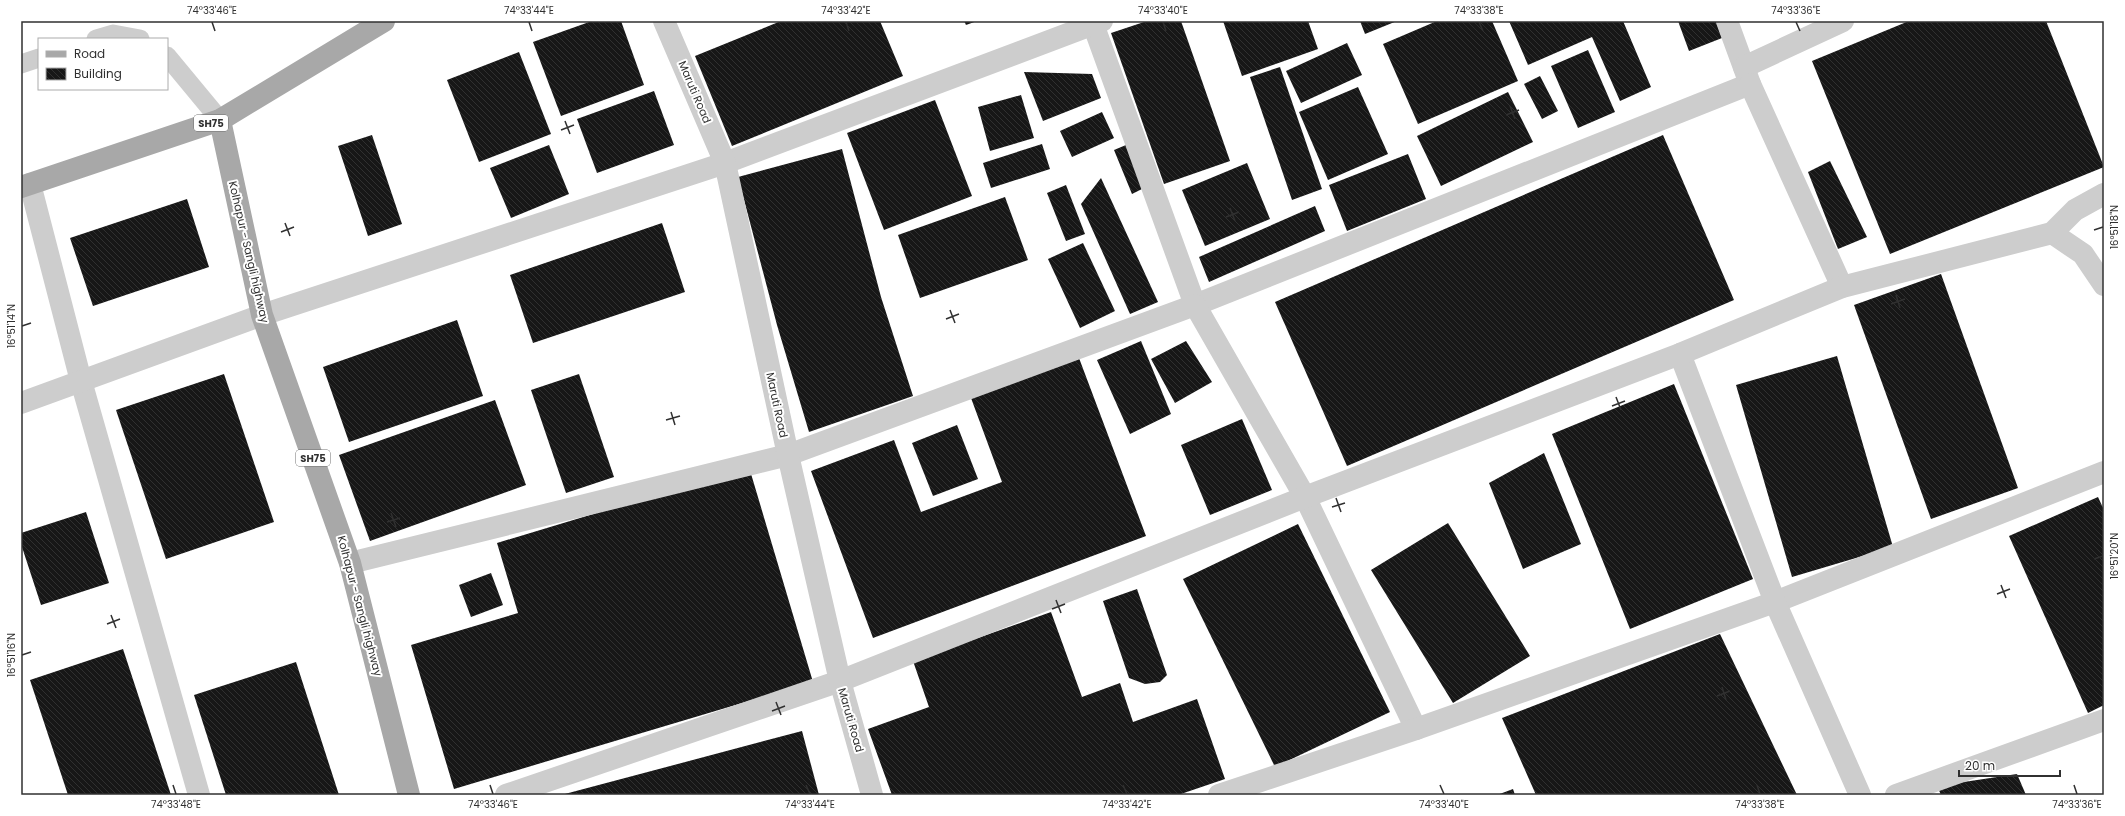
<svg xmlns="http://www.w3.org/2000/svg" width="2125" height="816" font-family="Poppins,sans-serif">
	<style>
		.building { fill: url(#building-back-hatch) }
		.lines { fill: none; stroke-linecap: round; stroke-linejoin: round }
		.service { stroke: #cdcdcd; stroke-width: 19 }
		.minor { stroke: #cdcdcd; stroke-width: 22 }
		.tertiary { stroke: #cdcdcd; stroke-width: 22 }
		.primary { stroke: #a8a8a8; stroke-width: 22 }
		.ticks { fill: none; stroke: #303030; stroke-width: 1.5 }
		.labels { text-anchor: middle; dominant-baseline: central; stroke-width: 4; stroke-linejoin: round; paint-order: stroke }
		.shield { fill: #fff; stroke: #6e6e6e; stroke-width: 1 }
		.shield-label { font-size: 10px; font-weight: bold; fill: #303030 }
		.street-label { font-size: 11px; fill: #303030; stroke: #fff }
		.neatline { fill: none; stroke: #303030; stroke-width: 1.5 }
		.ticks-label { font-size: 10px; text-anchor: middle; fill: #303030 }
	</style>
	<defs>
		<pattern id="building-back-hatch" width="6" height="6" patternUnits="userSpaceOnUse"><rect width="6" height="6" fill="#171717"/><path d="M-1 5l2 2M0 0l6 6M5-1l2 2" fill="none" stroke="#303030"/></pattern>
	</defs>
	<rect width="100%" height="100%" fill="#fff"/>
	<g class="building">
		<polygon points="592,21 621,21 644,85 561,116 533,42"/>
		<polygon points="781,21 880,21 903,76 732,146 695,56"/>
		<polygon points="964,21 977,21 966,25"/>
		<polygon points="1147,21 1181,21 1230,161 1164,184 1111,33"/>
		<polygon points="1223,21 1308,21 1318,49 1242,76"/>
		<polygon points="1360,21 1397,21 1365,34"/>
		<polygon points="1437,21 1492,21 1518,81 1418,124 1383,44"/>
		<polygon points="1509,21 1623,21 1651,87 1620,101 1592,37 1528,65"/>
		<polygon points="1678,21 1716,21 1722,38 1689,51"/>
		<polygon points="1909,21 2046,21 2104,167 1890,254 1812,61"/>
		<polygon points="1347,43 1362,75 1301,103 1286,71"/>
		<polygon points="1588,50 1615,112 1578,128 1551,66"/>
		<polygon points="519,52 551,134 479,162 447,80"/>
		<polygon points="1280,67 1322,189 1292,200 1250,77"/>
		<polygon points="1024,72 1092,74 1101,98 1043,121"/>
		<polygon points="1540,76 1558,111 1542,119 1524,84"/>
		<polygon points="1358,87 1388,154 1328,180 1299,112"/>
		<polygon points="654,91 674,145 597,173 577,119"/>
		<polygon points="1508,92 1533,142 1441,186 1417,136"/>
		<polygon points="1021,95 1034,138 990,151 978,107"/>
		<polygon points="935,100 972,196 884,230 847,133"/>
		<polygon points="1102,112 1114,138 1072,157 1060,131"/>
		<polygon points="372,135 402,224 368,236 338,146"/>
		<polygon points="1663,135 1734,300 1347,466 1275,302"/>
		<polygon points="1042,144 1050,169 991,188 983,163"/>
		<polygon points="549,145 569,194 511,218 490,168"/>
		<polygon points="1126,145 1144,188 1132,194 1114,150"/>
		<polygon points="842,149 881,297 913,396 809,432 777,325 738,177"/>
		<polygon points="1408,154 1426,199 1347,231 1329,185"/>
		<polygon points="1830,161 1867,237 1838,249 1808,172"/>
		<polygon points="1247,163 1270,219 1205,246 1182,190"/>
		<polygon points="1101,178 1158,302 1130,314 1081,204"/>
		<polygon points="1066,185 1085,234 1066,241 1047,193"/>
		<polygon points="1005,197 1028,260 920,298 898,235"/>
		<polygon points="187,199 209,267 93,306 70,238"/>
		<polygon points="1315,206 1325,231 1209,282 1199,257"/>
		<polygon points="662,223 685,292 533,343 510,275"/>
		<polygon points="1083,243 1115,311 1080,328 1048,259"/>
		<polygon points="1941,274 2018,488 1931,519 1854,305"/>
		<polygon points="457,320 483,396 349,442 323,367"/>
		<polygon points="1141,341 1171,414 1130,434 1097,360"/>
		<polygon points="1186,341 1212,382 1175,403 1151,359"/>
		<polygon points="1837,356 1893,547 1792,577 1736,385"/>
		<polygon points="1079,358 1146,536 873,638 811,471 894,440 921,512 1002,482 971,398"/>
		<polygon points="224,374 274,522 166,559 116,410"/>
		<polygon points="579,374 614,477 566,493 531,390"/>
		<polygon points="1674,384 1753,579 1630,629 1552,434"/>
		<polygon points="495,400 526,485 370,541 339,455"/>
		<polygon points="1242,419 1272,490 1210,515 1181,445"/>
		<polygon points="957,425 978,479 933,496 912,443"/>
		<polygon points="1544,453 1581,544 1523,569 1489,483"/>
		<polygon points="749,467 813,682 454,789 411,645 518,613 497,543"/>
		<polygon points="2098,497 2104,510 2104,705 2088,713 2009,536"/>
		<polygon points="86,512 109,583 41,605 21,544 21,533"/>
		<polygon points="1448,523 1530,656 1453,703 1371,570"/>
		<polygon points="1298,524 1390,712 1275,767 1183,579"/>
		<polygon points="491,573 503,605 471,617 459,585"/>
		<polygon points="1137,589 1167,675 1160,682 1145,684 1129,678 1103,601"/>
		<polygon points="1051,612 1082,697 1120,683 1133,722 1197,699 1225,779 1178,795 892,795 868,729 929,707 913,661"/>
		<polygon points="1720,634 1797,795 1536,795 1502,718"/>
		<polygon points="123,649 171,795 68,795 30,680"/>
		<polygon points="296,662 339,795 226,795 194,695"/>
		<polygon points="802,731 819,795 561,795"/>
		<polygon points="2017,774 2026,795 1941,795 1937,786"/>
		<polygon points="1513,789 1515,795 1497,795"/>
	</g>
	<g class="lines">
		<g class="service">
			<polyline points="96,39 113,34 140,39"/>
			<polyline points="167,56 220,120"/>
			<polyline points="21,64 39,58"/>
		</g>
		<g class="minor">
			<polyline points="1093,24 1195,305 1750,84 1727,21"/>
			<polyline points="1744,67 1843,21"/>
			<polyline points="1750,84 1842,287"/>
			<polyline points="30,184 81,381 199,795"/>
			<polyline points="2052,233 2083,254 2104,285"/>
			<polyline points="1680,354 1775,602 2104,472"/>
			<polyline points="21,403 262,315 725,163 1102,21"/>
			<polyline points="350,563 788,455 1195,305 1305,497 1416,729"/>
			<polyline points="506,795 840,681 1305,497 1680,354 1842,287 2052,233 2075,210 2104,194"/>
			<polyline points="1219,795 1416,729 1775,602 1860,795"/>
			<polyline points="1896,795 2104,720"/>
		</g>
		<polyline class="tertiary" points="664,21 725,163 788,455 840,681 872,795"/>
		<g class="primary">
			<polyline points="220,120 262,315 350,563 409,795"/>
			<polyline points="21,187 220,120 384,21"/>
		</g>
	</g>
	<path class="ticks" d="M212,22L215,31M529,22L532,31M846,22L849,31M1163,22L1166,31M1479,22L1483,31M1796,22L1800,31M1510,106L1515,119M1506,115L1519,110M565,121L570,134M561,130L574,125M1230,208L1235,221M1226,217L1239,212M285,223L290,236M2094,230L2103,227M281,232L294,227M1896,295L1900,308M1891,304L1905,299M950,310L955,323M946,319L959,314M22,326L31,323M1616,397L1621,410M1612,406L1625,401M671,412L675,425M666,420L680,416M1336,498L1341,512M1332,507L1345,503M391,513L396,527M387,522L400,518M2094,559L2103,556M2001,585L2006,598M1997,594L2010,589M1056,600L1061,613M1052,609L1065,604M111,615L116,628M107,624L120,619M22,655L31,652M1722,687L1726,700M1717,696L1730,691M776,702L781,715M772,711L785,706M173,785L176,794M490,785L493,794M806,785L810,794M1123,785L1127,794M1440,785L1444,794M1757,785L1760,794M2074,785L2077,794"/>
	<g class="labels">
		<g class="shield">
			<rect x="194" y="115" width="34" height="16" rx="3"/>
			<rect x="296" y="450" width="34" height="16" rx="3"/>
		</g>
		<g class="shield-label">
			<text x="211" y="123">SH75</text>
			<text x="313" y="458">SH75</text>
		</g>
		<g class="street-label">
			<text transform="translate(695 92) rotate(67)">Maruti Road</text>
			<text transform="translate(249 252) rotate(77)">Kolhapur - Sangli highway</text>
			<text transform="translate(777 405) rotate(78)">Maruti Road</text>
			<text transform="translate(360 606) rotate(75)">Kolhapur - Sangli highway</text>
			<text transform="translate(851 720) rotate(74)">Maruti Road</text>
		</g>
	</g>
	<rect width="2125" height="816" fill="none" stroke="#ffffff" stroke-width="44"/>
	<rect x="38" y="38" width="130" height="52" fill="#ffffff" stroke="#acacac"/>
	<rect x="46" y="51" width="20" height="6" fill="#a8a8a8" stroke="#acacac"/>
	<text x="74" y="58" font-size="12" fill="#303030">Road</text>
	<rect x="46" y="68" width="20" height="12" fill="url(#building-back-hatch)" stroke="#acacac"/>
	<text x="74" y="78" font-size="12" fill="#303030">Building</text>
	<path d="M1959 770v6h101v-6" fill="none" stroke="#303030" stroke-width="2"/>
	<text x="1965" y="770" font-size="12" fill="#303030" stroke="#ffffff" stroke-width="3" paint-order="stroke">20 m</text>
	<rect x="22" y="22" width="2081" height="772" class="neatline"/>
	<g class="ticks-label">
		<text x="212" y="14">74°33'46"E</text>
		<text x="529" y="14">74°33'44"E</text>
		<text x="846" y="14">74°33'42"E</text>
		<text x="1163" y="14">74°33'40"E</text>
		<text x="1479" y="14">74°33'38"E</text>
		<text x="1796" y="14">74°33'36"E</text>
		<text transform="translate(2114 227) rotate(-90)" y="4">16°51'18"N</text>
		<text transform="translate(11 326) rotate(-90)" y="4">16°51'14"N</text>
		<text transform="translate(2114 556) rotate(-90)" y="4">16°51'20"N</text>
		<text transform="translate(11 655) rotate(-90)" y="4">16°51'16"N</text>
		<text x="176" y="808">74°33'48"E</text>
		<text x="493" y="808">74°33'46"E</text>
		<text x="810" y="808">74°33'44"E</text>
		<text x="1127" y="808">74°33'42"E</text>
		<text x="1444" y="808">74°33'40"E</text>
		<text x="1760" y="808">74°33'38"E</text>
		<text x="2077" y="808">74°33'36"E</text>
	</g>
</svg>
